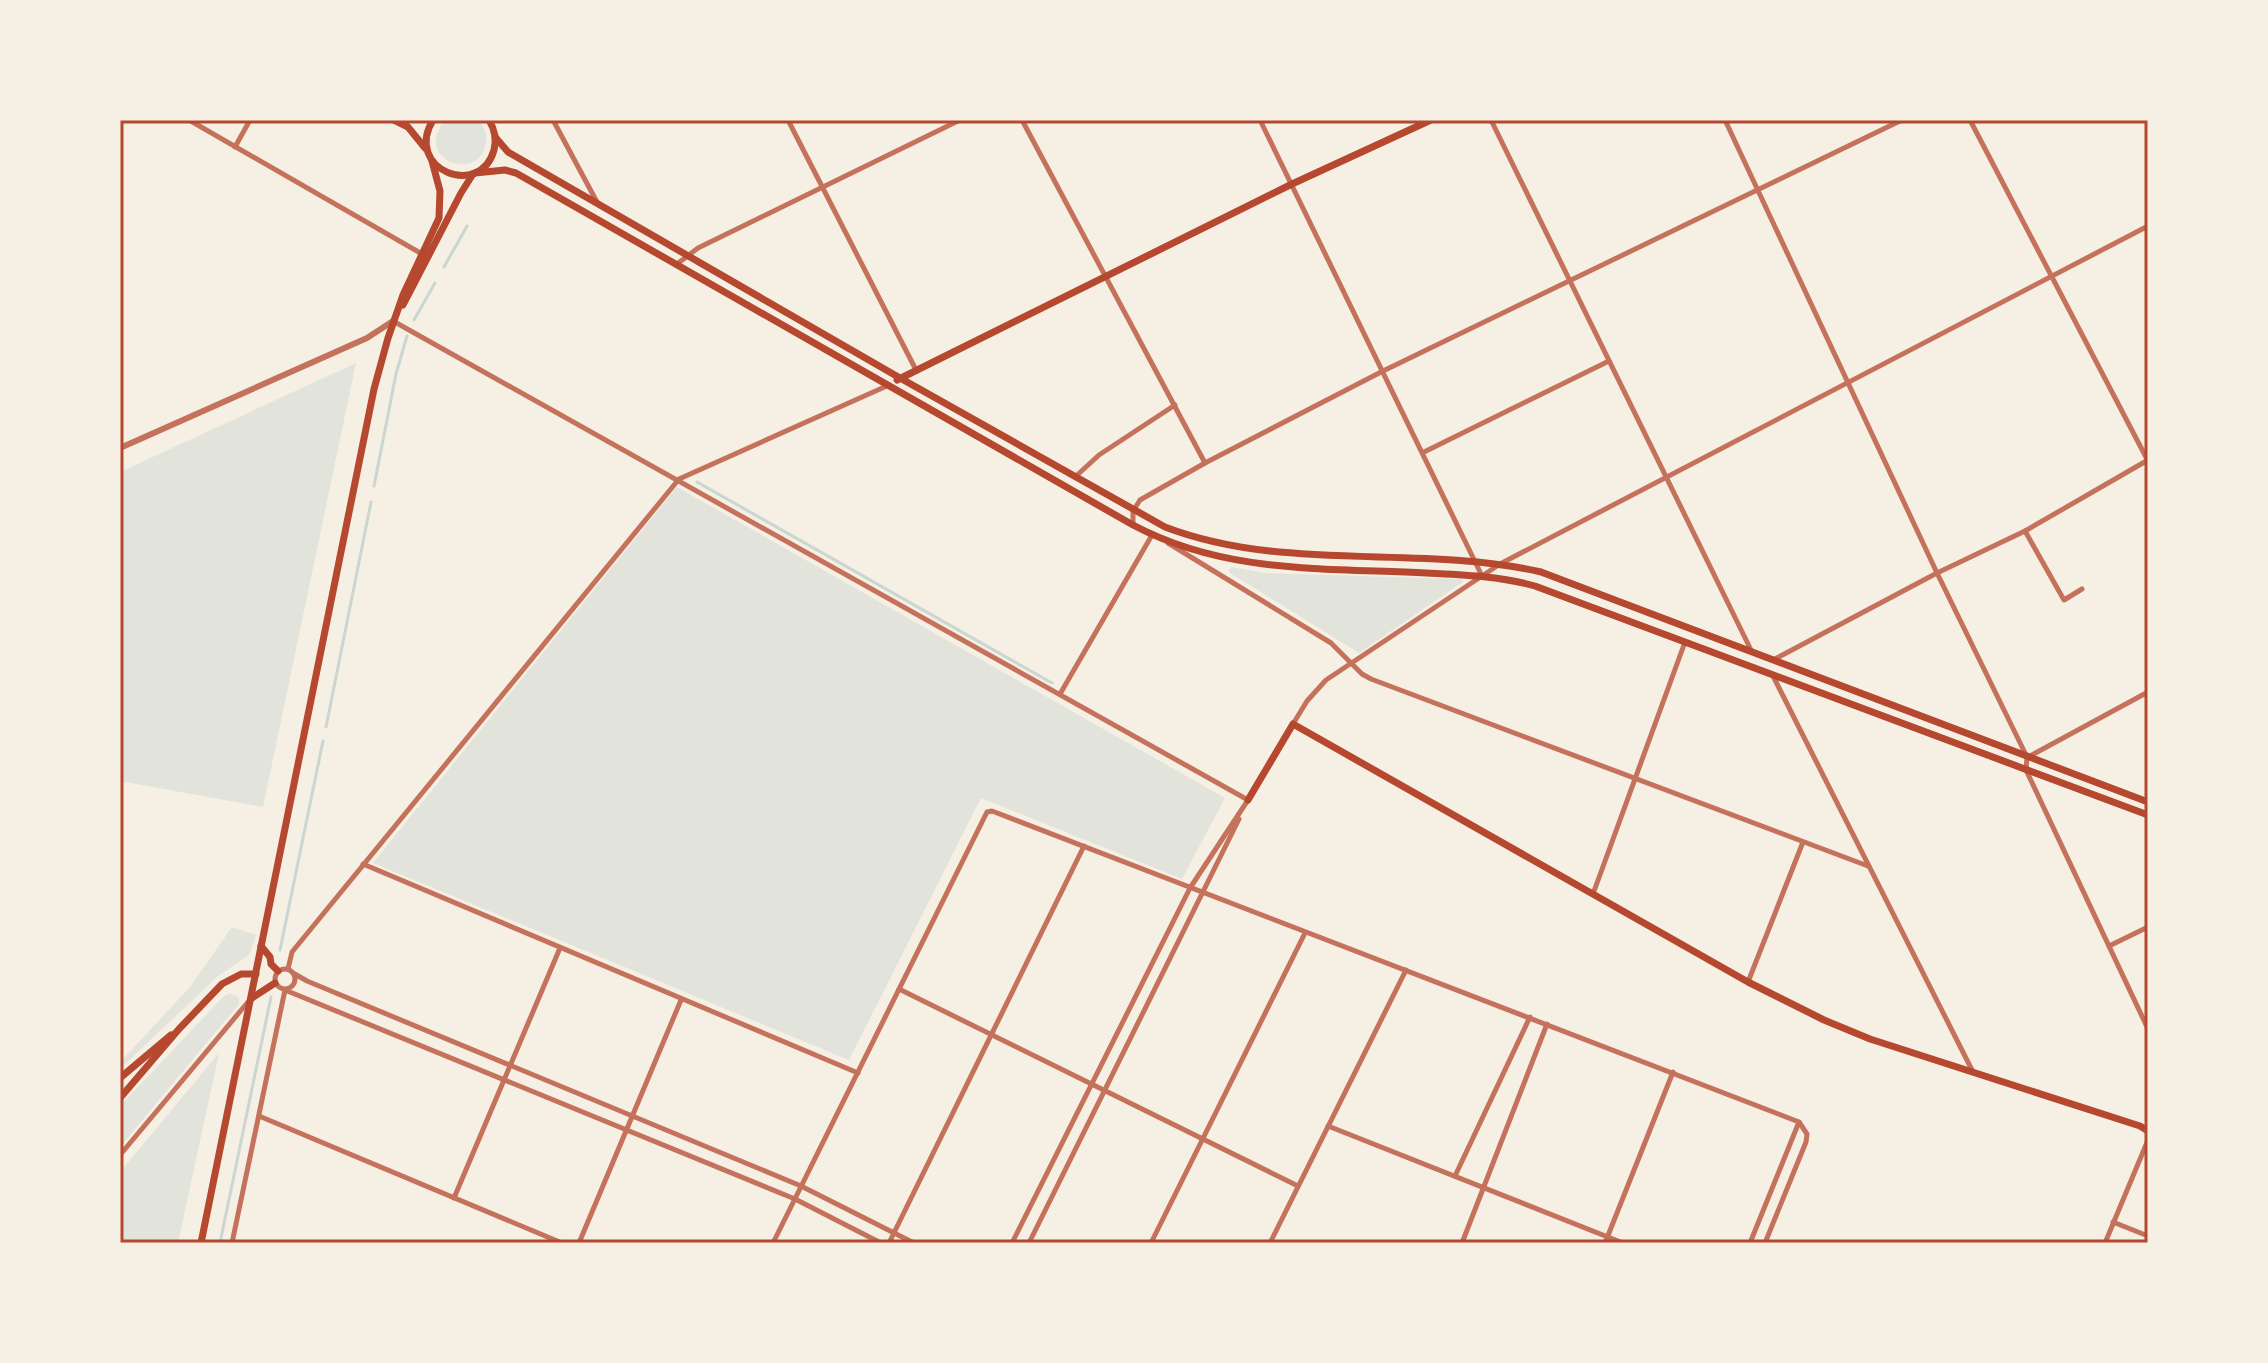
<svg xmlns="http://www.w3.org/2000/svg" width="2268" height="1363" font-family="'Archivo Narrow',sans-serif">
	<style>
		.green { fill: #e2e4dc }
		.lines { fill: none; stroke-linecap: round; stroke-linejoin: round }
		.stream { stroke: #c9d6d2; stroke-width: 3 }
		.minor { stroke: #c5725c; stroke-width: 5 }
		.tertiary { stroke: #c5725c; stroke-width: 6 }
		.secondary { stroke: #b5482f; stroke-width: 7 }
		.neatline { fill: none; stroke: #b5482f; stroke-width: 3 }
	</style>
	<rect width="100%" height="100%" fill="#f6efe4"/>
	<g class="green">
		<path d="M445,120H477C484,126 488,134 486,143C479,184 412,160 445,120Z"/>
		<polygon points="356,363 263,807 120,781 120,472"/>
		<polygon points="677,487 1225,798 1182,879 981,798 849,1060 373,863"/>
		<polygon points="1232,567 1264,573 1461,579 1463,582 1359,653 1230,573 1229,570"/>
		<polygon points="232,927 256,935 249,955 218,976 120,1069 120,1057 125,1057 190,987"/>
		<polygon points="230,993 239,998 239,1004 120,1147 120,1106 224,996"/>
		<polygon points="219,1053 178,1243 120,1243 120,1172"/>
	</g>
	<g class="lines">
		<g class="stream">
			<polyline points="444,267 467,226"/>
			<polyline points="414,320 435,283"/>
			<polyline points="697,482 1052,683"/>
			<polyline points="374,486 396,374 407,336"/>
			<polyline points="326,727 371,502"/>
			<polyline points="280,950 323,741"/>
			<polyline points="220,1243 271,997"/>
		</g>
		<g class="minor">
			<polyline points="189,120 422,254"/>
			<polyline points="553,120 598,204"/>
			<polyline points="788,120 916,370"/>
			<polyline points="1022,120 1205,463"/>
			<polyline points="1260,120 1482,576"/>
			<polyline points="1491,120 1752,652"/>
			<polyline points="1725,120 1937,573 2027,757 2026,770 2148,1029"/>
			<polyline points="1970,120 2148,461"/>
			<polyline points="235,147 250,120"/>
			<polyline points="677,264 698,248 960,120"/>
			<polyline points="393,321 1248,800"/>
			<polyline points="1424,452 1609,361"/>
			<polyline points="1075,477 1099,455 1175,405"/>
			<polyline points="1133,525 1133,511 1140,500 1205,463 1383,371 1902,120"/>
			<polyline points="2025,531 2064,600 2082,589"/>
			<polyline points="1168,543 1331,643 1362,674 1371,679 1868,866"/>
			<polyline points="1773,660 1937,573 2025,531 2148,460"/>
			<polyline points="1772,674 1973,1072"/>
			<polyline points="1060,694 1152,535"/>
			<polyline points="1293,724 1307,701 1326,680 1500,564 2148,226"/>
			<polyline points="2028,757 2148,692"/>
			<polyline points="363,864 858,1073"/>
			<polyline points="1593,894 1685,642"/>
			<polyline points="2109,946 2148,927"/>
			<circle cx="285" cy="979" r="10"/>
			<polyline points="288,969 292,952 679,479 889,385"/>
			<polyline points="293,973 307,981 801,1186 914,1243"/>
			<polyline points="1748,982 1803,842"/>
			<polyline points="899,989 1298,1186"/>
			<polyline points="259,1116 562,1243"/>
			<polyline points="1328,1126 1623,1243"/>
			<polyline points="120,1155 248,1002"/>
			<polyline points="1455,1176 1530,1017"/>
			<polyline points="454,1198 560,948"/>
			<polyline points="2113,1222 2148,1236"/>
			<polyline points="232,1243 285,990 795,1199 881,1243"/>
			<polyline points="579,1243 681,1000"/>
			<polyline points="773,1243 987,812 992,811 1799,1122 1807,1134 1806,1142 1765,1243"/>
			<polyline points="889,1243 1084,846"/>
			<polyline points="1012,1243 1190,888 1248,800"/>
			<polyline points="1029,1243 1239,819"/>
			<polyline points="1151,1243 1305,933"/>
			<polyline points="1270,1243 1406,970"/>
			<polyline points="1462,1243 1547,1024"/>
			<polyline points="1605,1243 1673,1072"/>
			<polyline points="1750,1243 1799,1122"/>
			<polyline points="2105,1243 2148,1140"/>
		</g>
		<polyline class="tertiary" points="120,448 367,338 393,321"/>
		<g class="secondary">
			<polyline points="394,120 408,127 425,148"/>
			<path d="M433,120C403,169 480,200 494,150C497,139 495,130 489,120"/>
			<path d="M496,138L508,152L900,378L1165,527C1285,573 1418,544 1541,572L2148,802"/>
			<path d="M475,173L505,170L516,173L1133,525C1225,574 1325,568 1426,573C1463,575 1499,576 1535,586L2148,815"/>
			<polyline points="403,305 461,193 473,174"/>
			<polyline points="897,380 1292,184 1431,120"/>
			<polyline points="1248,800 1293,724 1748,982 1824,1020 1870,1039 2140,1126 2148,1131"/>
			<polyline points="261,946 270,957 271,964 278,971"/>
			<polyline points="252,998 275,983"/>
			<polyline points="120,1078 171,1035"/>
			<polyline points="120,1098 179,1029 222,984 241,974 256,974"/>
			<polyline points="201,1243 374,389 388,338 403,295 439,218 440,191 432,161"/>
		</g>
	</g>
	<rect width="2268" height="1363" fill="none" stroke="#f6efe4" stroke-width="244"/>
	<rect x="122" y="122" width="2024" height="1119" class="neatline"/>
</svg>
